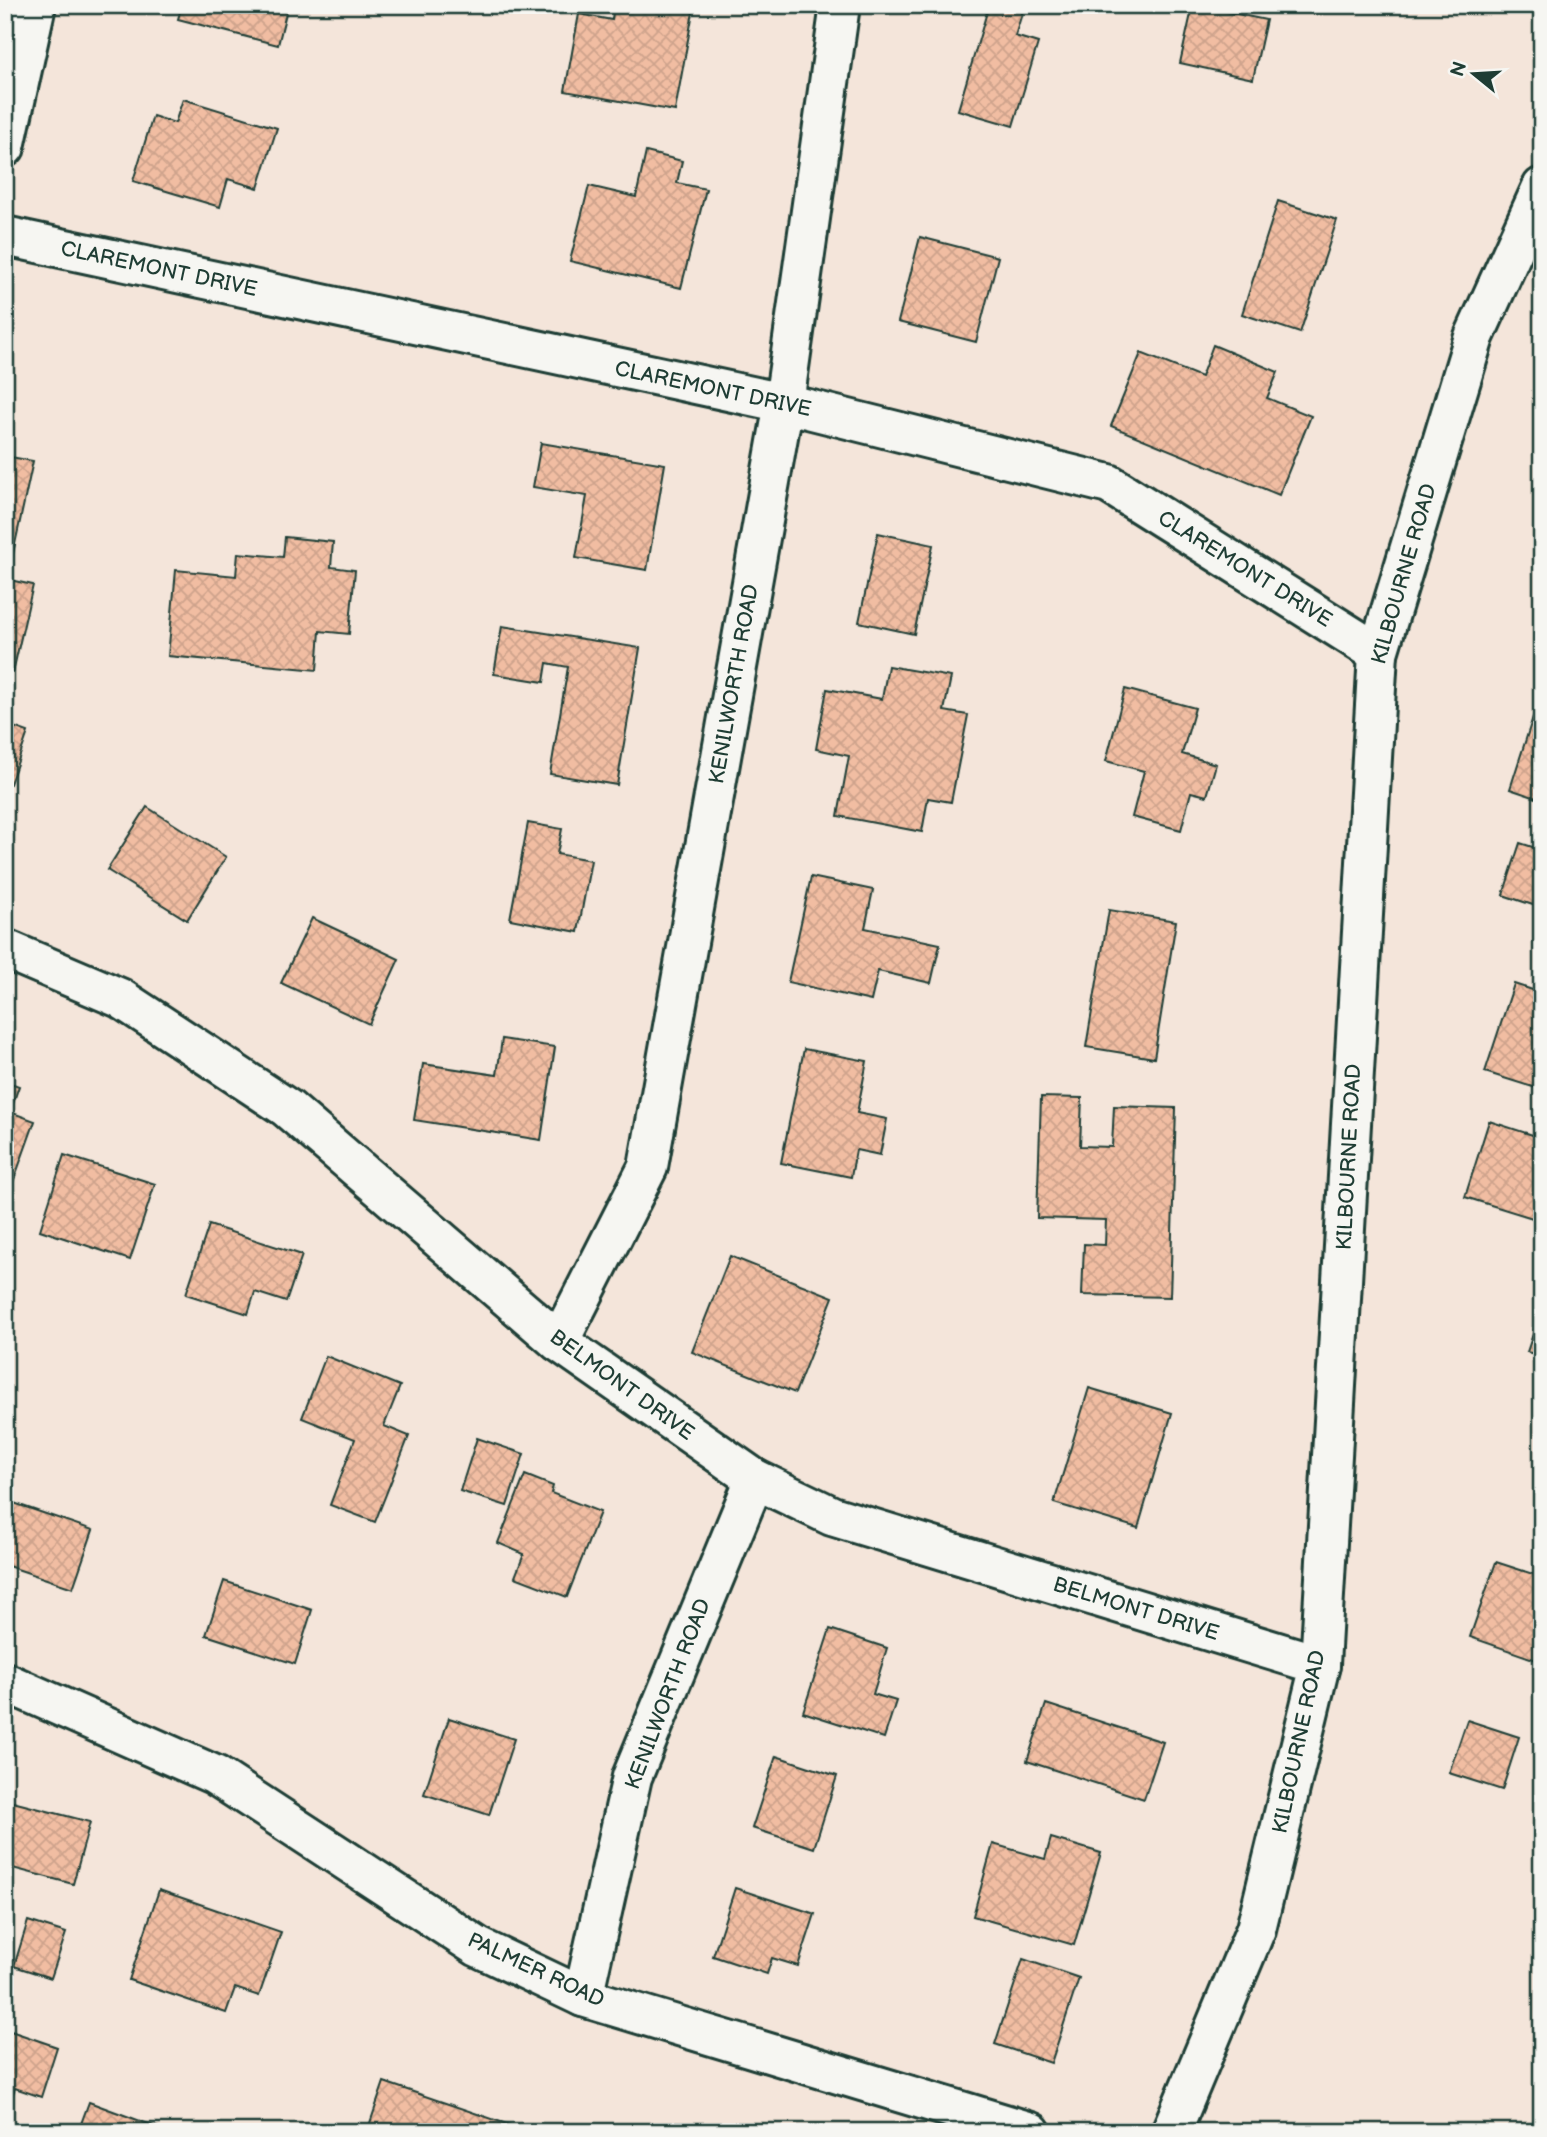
<svg xmlns="http://www.w3.org/2000/svg" width="1547" height="2137" font-family="'Balsamiq Sans',sans-serif">
	<style>
		.building { fill: url(#building-cross-hatch); stroke: #1f3d34; stroke-width: 2 }
		.lines { fill: none; stroke-linecap: round; stroke-linejoin: round }
		.minor-casing { stroke: #1f3d34; stroke-width: 44 }
		.minor { stroke: #f6f6f2; stroke-width: 38 }
		.labels { text-anchor: middle; dominant-baseline: central; stroke-width: 5; stroke-linejoin: round; paint-order: stroke }
		.street-label { font-size: 21px; fill: #1f3d34; stroke: #f6f6f2 }
	</style>
	<defs>
		<pattern id="building-cross-hatch" width="8" height="8" patternUnits="userSpaceOnUse" patternTransform="scale(1.75)"><rect width="8" height="8" fill="#f1bda2"/><path d="M0 0l8 8M0 8l8-8" fill="none" stroke="#cea38c"/></pattern>
	</defs>
	<rect width="100%" height="100%" fill="#f4e5da"/>
	<filter id="ink" filterUnits="userSpaceOnUse"><feTurbulence type="fractalNoise" baseFrequency=".0143" numOctaves="2"/><feDisplacementMap in="SourceGraphic" scale="14" xChannelSelector="R" yChannelSelector="G"/><feConvolveMatrix kernelMatrix="1 2 1 2 8 2 1 2 1" color-interpolation-filters="sRGB"/></filter>
	<g filter="url(#ink)">
		<g class="building">
			<polygon points="182,5 288,5 278,45 178,19"/>
			<polygon points="614,5 665,5 665,7 693,12 675,111 565,91 579,14 612,20"/>
			<polygon points="989,5 1024,7 1015,36 1038,43 1013,126 958,110"/>
			<polygon points="1193,5 1266,20 1253,79 1180,63"/>
			<polygon points="183,99 277,128 258,188 228,179 220,207 133,181 153,116 175,123"/>
			<polygon points="646,152 682,161 677,183 706,189 681,288 570,261 589,186 636,197"/>
			<polygon points="1278,201 1337,220 1300,333 1242,314"/>
			<polygon points="920,237 998,257 976,342 898,322"/>
			<polygon points="1213,345 1278,372 1267,398 1311,416 1279,495 1111,426 1141,353 1201,377"/>
			<polygon points="541,443 665,464 647,570 576,558 587,496 533,487"/>
			<polygon points="5,456 33,461 9,572 5,571"/>
			<polygon points="878,533 933,545 914,634 859,622"/>
			<polygon points="285,537 333,542 331,567 355,570 349,634 320,631 317,670 168,656 176,570 236,576 238,553 283,557"/>
			<polygon points="5,579 33,585 13,672 5,670"/>
			<polygon points="1542,615 1542,642 1534,639"/>
			<polygon points="502,626 640,648 617,785 550,774 568,667 547,663 544,682 494,674"/>
			<polygon points="888,666 951,677 944,711 968,715 951,802 928,798 922,832 838,816 849,756 816,749 827,689 882,699"/>
			<polygon points="1125,689 1195,708 1182,754 1216,764 1207,796 1191,792 1181,830 1132,817 1144,771 1106,761"/>
			<polygon points="1533,717 1542,720 1542,800 1510,789"/>
			<polygon points="5,724 28,732 10,784 5,782"/>
			<polygon points="147,807 226,857 187,920 107,870"/>
			<polygon points="528,823 562,829 557,854 591,860 578,932 510,919"/>
			<polygon points="1520,843 1542,850 1542,908 1503,895"/>
			<polygon points="811,877 873,890 865,928 940,944 931,983 878,971 871,1001 788,982"/>
			<polygon points="1109,910 1176,921 1154,1058 1086,1047"/>
			<polygon points="312,918 399,959 369,1024 281,983"/>
			<polygon points="1514,984 1542,993 1542,1090 1485,1072"/>
			<polygon points="502,1039 555,1047 541,1140 414,1120 423,1064 497,1075"/>
			<polygon points="804,1049 867,1061 857,1113 887,1119 880,1155 856,1150 851,1177 781,1163"/>
			<polygon points="5,1081 19,1086 10,1112 35,1121 8,1196 5,1195"/>
			<polygon points="1041,1097 1082,1098 1080,1146 1112,1147 1114,1106 1176,1108 1170,1297 1082,1295 1084,1244 1105,1245 1106,1220 1037,1218"/>
			<polygon points="1489,1121 1542,1138 1537,1153 1542,1155 1542,1221 1465,1197"/>
			<polygon points="64,1155 155,1184 130,1260 40,1230"/>
			<polygon points="209,1225 302,1255 286,1302 255,1292 248,1314 186,1294"/>
			<polygon points="730,1256 833,1297 795,1393 692,1352"/>
			<polygon points="1542,1307 1542,1356 1527,1352"/>
			<polygon points="326,1356 400,1386 384,1426 409,1436 375,1522 330,1505 355,1439 302,1418"/>
			<polygon points="1089,1388 1172,1413 1138,1528 1054,1503"/>
			<polygon points="477,1438 524,1454 507,1506 460,1491"/>
			<polygon points="525,1475 553,1486 551,1493 600,1512 567,1597 515,1577 524,1554 498,1543"/>
			<polygon points="5,1500 93,1530 73,1588 5,1565"/>
			<polygon points="1496,1562 1542,1577 1542,1662 1470,1637"/>
			<polygon points="224,1581 312,1610 295,1664 206,1635"/>
			<polygon points="830,1629 887,1648 873,1694 896,1701 884,1738 803,1712"/>
			<polygon points="1046,1704 1163,1742 1144,1799 1027,1761"/>
			<polygon points="449,1718 514,1739 489,1815 424,1794"/>
			<polygon points="1467,1720 1519,1737 1502,1790 1449,1773"/>
			<polygon points="776,1756 837,1776 814,1848 752,1828"/>
			<polygon points="5,1800 90,1822 73,1884 5,1866"/>
			<polygon points="1051,1838 1101,1853 1074,1945 973,1916 993,1844 1045,1859"/>
			<polygon points="735,1888 815,1914 798,1966 772,1958 767,1974 713,1956"/>
			<polygon points="159,1890 281,1932 259,1996 235,1988 226,2013 129,1980"/>
			<polygon points="28,1921 66,1933 51,1978 14,1966"/>
			<polygon points="1023,1959 1079,1978 1051,2063 995,2044"/>
			<polygon points="5,2029 57,2047 41,2097 15,2088 5,2116"/>
			<polygon points="384,2082 510,2125 507,2132 375,2132 368,2129"/>
			<polygon points="89,2102 170,2132 78,2132"/>
		</g>
		<g class="lines">
			<defs>
				<g id="minor">
					<polyline points="5,147 36,5"/>
					<polyline points="5,236 784,403 1109,484 1378,653"/>
					<polyline points="5,949 120,998 287,1108 559,1342 755,1479 832,1516 1320,1665"/>
					<polyline points="559,1342 648,1167 784,403 840,5"/>
					<polyline points="5,1682 215,1775 478,1947 583,1997 1031,2132"/>
					<polyline points="583,1997 632,1777 755,1479"/>
					<polyline points="1171,2132 1256,1929 1320,1665 1378,653 1474,337 1542,187"/>
				</g>
			</defs>
			<use href="#minor" class="minor-casing"/>
			<use href="#minor" class="minor"/>
		</g>
	</g>
	<g class="labels">
		<g class="street-label">
			<text transform="translate(159 269) rotate(12)">CLAREMONT DRIVE</text>
			<text transform="translate(713 389) rotate(12)">CLAREMONT DRIVE</text>
			<text transform="translate(1245 569) rotate(32)">CLAREMONT DRIVE</text>
			<text transform="translate(1404 574) rotate(-74)">KILBOURNE ROAD</text>
			<text transform="translate(734 684) rotate(-80)">KENILWORTH ROAD</text>
			<text transform="translate(1349 1157) rotate(-87)">KILBOURNE ROAD</text>
			<text transform="translate(622 1385) rotate(36)">BELMONT DRIVE</text>
			<text transform="translate(1136 1609) rotate(17)">BELMONT DRIVE</text>
			<text transform="translate(668 1694) rotate(-69)">KENILWORTH ROAD</text>
			<text transform="translate(1299 1742) rotate(-78)">KILBOURNE ROAD</text>
			<text transform="translate(536 1970) rotate(25)">PALMER ROAD</text>
		</g>
	</g>
	<rect width="1547" height="2137" fill="none" stroke="#f6f6f2" stroke-width="28"/>
	<rect x="14" y="14" width="1519" height="2109" fill="none" stroke="#1f3d34" stroke-width="2.5" filter="url(#ink)"/>
	<g transform="translate(1474 74) rotate(288)" stroke="#f6f6f2" stroke-width="5" paint-order="stroke">
	<path d="M0-5L12 26L0 18L-12 26Z" fill="#1f3d34"/>
	<text y="-10" font-size="19" font-weight="bold" text-anchor="middle" fill="#1f3d34">N</text>
	</g>
</svg>
